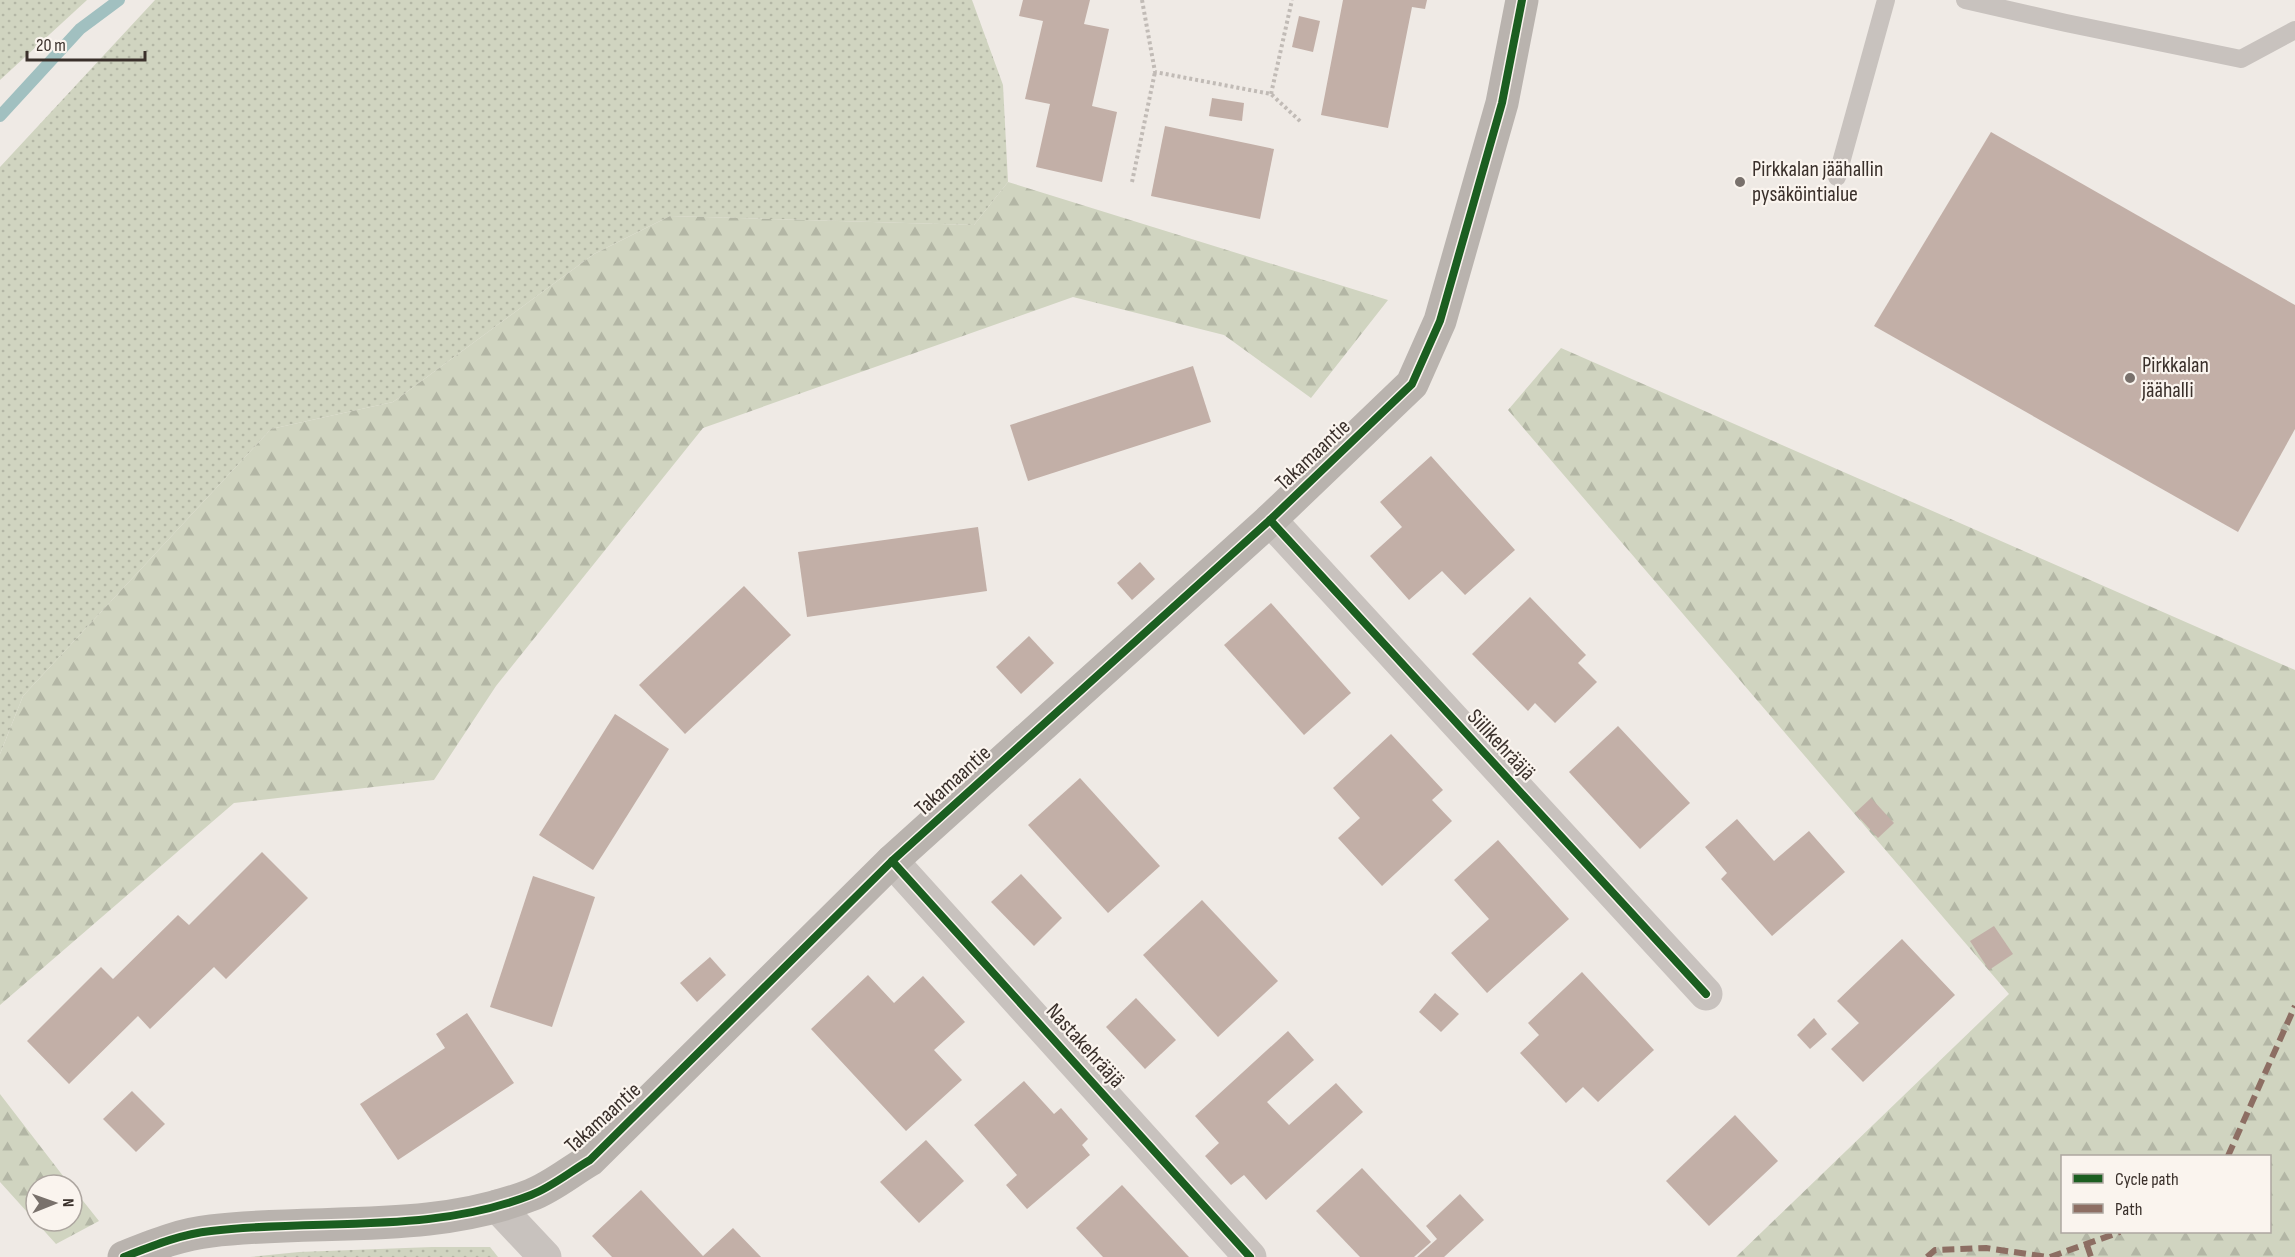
<svg xmlns="http://www.w3.org/2000/svg" width="2295" height="1257" font-family="'Sofia Sans Condensed',sans-serif">
	<style>
		.grass { fill: url(#grass-dots) }
		.forest { fill: url(#forest-firs); fill-rule: evenodd }
		.lines { fill: none; stroke-linecap: round; stroke-linejoin: round }
		.stream { stroke: #a1c0c0; stroke-width: 12 }
		.building { fill: #c2afa7 }
		.path { stroke: #c1bbb6; stroke-width: 4; stroke-dasharray: 3 3; stroke-linecap: butt }
		.lane { stroke: #c8c2be; stroke-width: 18 }
		.street { stroke: #c8c2be; stroke-width: 33 }
		.secondary { stroke: #b9b3ae; stroke-width: 33 }
		.quiet { stroke: #8d6e63; stroke-width: 6; stroke-dasharray: 12 6; stroke-linecap: butt }
		.cycleway-casing { stroke: #faf4ee; stroke-width: 11 }
		.cycleway { stroke: #1b5e20; stroke-width: 8 }
		.poi-dot { fill: #79716c; stroke: #faf4ee; stroke-width: 2 }
		.labels { text-anchor: middle; dominant-baseline: central; stroke-width: 4.5; stroke-linejoin: round; paint-order: stroke }
		.poi-label { font-size: 22px; fill: #3a302b; stroke: #faf4ee; text-anchor: start }
		.street-label { font-size: 22px; fill: #3a302b; stroke: #faf4ee }
	</style>
	<defs>
		<pattern id="grass-dots" width="8" height="8" patternUnits="userSpaceOnUse" patternTransform="scale(1.5)"><rect width="8" height="8" fill="#d0d4c0"/><path d="M2 2h.1M6 6h.1" fill="none" stroke="#b3b6a5" stroke-width="1.8" stroke-linecap="round"/></pattern>
		<pattern id="forest-firs" width="22" height="20" patternUnits="userSpaceOnUse" patternTransform="scale(1.5)"><rect width="22" height="20" fill="#d0d4c0"/><path d="M5 1l3.5 6h-7zM16 11l3.5 6h-7z" fill="#b3b6a5"/></pattern>
	</defs>
	<rect width="100%" height="100%" fill="#efeae5"/>
	<g class="grass">
		<polygon points="0,0 87,0 0,80"/>
		<polygon points="155,0 972,0 1003,85 1008,182 974,225 670,216 594,254 393,402 271,429 23,696 0,754 0,167"/>
		<polygon points="432,1247 490,1247 498,1257 250,1257 299,1252"/>
	</g>
	<g class="forest">
		<polygon points="1008,182 1388,300 1311,398 1224,335 1073,297 703,428 496,686 434,780 234,803 0,1005 0,754 23,696 271,429 393,402 594,254 670,216 974,225"/>
		<path d="M1561,348L2295,670V1257H1736L2009,994L1508,410ZM2062,1156H2270V1232H2062Z"/>
		<polygon points="0,1094 70,1185 36,1185 36,1221 72,1221 72,1187 99,1221 56,1244 0,1182"/>
	</g>
	<g class="lines">
		<polyline class="stream" points="0,116 80,29 119,0"/>
	</g>
	<g class="building">
		<polygon points="1023,0 1090,0 1084,24 1109,29 1092,106 1117,112 1102,182 1036,167 1050,104 1025,99 1043,21 1019,16"/>
		<polygon points="1343,0 1427,0 1425,9 1412,7 1388,128 1321,115"/>
		<polygon points="1299,16 1320,21 1313,52 1292,47"/>
		<polygon points="1212,98 1244,103 1242,121 1209,116"/>
		<polygon points="1165,126 1274,149 1260,219 1151,196"/>
		<polygon points="1991,132 2295,305 2295,429 2238,532 1874,326"/>
		<polygon points="1193,366 1211,422 1028,481 1010,425"/>
		<polygon points="1431,456 1515,550 1465,595 1442,571 1409,600 1370,556 1402,527 1380,502"/>
		<polygon points="978,527 987,591 807,617 798,552"/>
		<polygon points="1140,562 1155,579 1132,600 1117,583"/>
		<polygon points="744,586 791,635 685,734 639,685"/>
		<polygon points="1530,597 1586,655 1578,663 1597,682 1555,723 1535,703 1528,711 1472,654"/>
		<polygon points="1271,603 1351,693 1304,735 1224,645"/>
		<polygon points="1029,636 1054,663 1021,694 996,667"/>
		<polygon points="615,714 669,749 593,870 539,835"/>
		<polygon points="1618,726 1690,803 1640,849 1569,772"/>
		<polygon points="1391,734 1443,790 1432,800 1452,821 1382,886 1338,838 1360,818 1333,788"/>
		<polygon points="1080,778 1160,866 1108,913 1028,825"/>
		<polygon points="1871,798 1894,823 1878,838 1855,813"/>
		<polygon points="1737,819 1774,861 1809,831 1845,872 1772,936 1721,879 1727,873 1705,847"/>
		<polygon points="1498,840 1569,919 1487,993 1451,953 1489,919 1454,880"/>
		<polygon points="262,852 308,898 226,979 214,967 150,1029 138,1016 69,1084 27,1041 101,967 113,979 178,915 189,925"/>
		<polygon points="1021,874 1062,918 1034,946 991,902"/>
		<polygon points="533,876 595,897 552,1027 490,1007"/>
		<polygon points="1202,900 1278,981 1218,1037 1143,955"/>
		<polygon points="1994,926 2013,954 1989,970 1970,941"/>
		<polygon points="1902,939 1955,995 1863,1082 1831,1049 1859,1023 1837,1001"/>
		<polygon points="710,957 726,975 697,1002 680,983"/>
		<polygon points="1582,972 1654,1050 1598,1102 1583,1087 1566,1103 1520,1053 1539,1035 1528,1023"/>
		<polygon points="868,975 894,1003 923,976 965,1022 934,1050 962,1080 906,1131 811,1029"/>
		<polygon points="1435,993 1459,1014 1441,1032 1419,1012"/>
		<polygon points="1136,998 1176,1040 1145,1069 1106,1027"/>
		<polygon points="467,1013 514,1083 398,1160 360,1104 445,1048 436,1034"/>
		<polygon points="1814,1018 1827,1034 1810,1049 1797,1035"/>
		<polygon points="1288,1031 1314,1060 1267,1102 1289,1125 1336,1083 1363,1112 1266,1200 1244,1175 1231,1185 1205,1156 1219,1143 1195,1116"/>
		<polygon points="1024,1081 1054,1114 1061,1108 1088,1139 1082,1145 1090,1155 1027,1209 1006,1185 1017,1175 974,1125"/>
		<polygon points="132,1091 165,1124 136,1152 103,1119"/>
		<polygon points="1735,1115 1778,1161 1709,1226 1666,1181"/>
		<polygon points="926,1140 964,1181 919,1223 880,1182"/>
		<polygon points="1362,1168 1431,1242 1414,1257 1360,1257 1316,1211"/>
		<polygon points="1122,1185 1189,1257 1103,1257 1076,1228"/>
		<polygon points="641,1190 703,1256 733,1228 761,1257 612,1257 592,1236"/>
		<polygon points="1460,1194 1484,1220 1444,1257 1417,1257 1437,1239 1426,1226"/>
	</g>
	<g class="lines">
		<g class="path">
			<polyline points="1142,0 1155,72 1271,94 1301,122"/>
			<polyline points="1271,94 1292,0"/>
			<polyline points="1132,182 1155,72"/>
		</g>
		<g class="lane">
			<polyline points="1965,0 2066,23 2241,59 2295,30"/>
			<polyline points="1837,177 1886,0"/>
		</g>
		<g class="street">
			<polyline points="1270,520 1706,994"/>
			<polyline points="892,861 1250,1257"/>
			<polyline points="497,1206 545,1257"/>
		</g>
		<path class="secondary" d="M124,1257C152,1246 181,1234 211,1231C318,1218 429,1235 531,1195C552,1187 571,1171 590,1160L892,861L1270,520L1412,384L1440,321L1502,103L1522,0"/>
		<g class="quiet">
			<polyline points="2228,1156 2295,1006"/>
			<polyline points="2087,1245 2091,1257"/>
			<polyline points="1927,1257 1935,1250 1986,1248 2048,1257"/>
			<polyline points="2050,1257 2120,1232"/>
		</g>
		<defs>
			<g id="cycleway">
				<polyline points="1270,520 1706,994"/>
				<polyline points="892,861 1250,1257"/>
				<path d="M124,1257C152,1246 181,1234 211,1231C318,1218 429,1235 531,1195C552,1187 571,1171 590,1160L892,861L1270,520L1412,384L1440,321L1502,103L1522,0"/>
			</g>
		</defs>
		<use href="#cycleway" class="cycleway-casing"/>
		<use href="#cycleway" class="cycleway"/>
	</g>
	<g class="poi-dot">
		<circle cx="1740" cy="182" r="6"/>
		<circle cx="2130" cy="378" r="6"/>
	</g>
	<g class="labels">
		<g class="poi-label">
			<text x="1752" y="169">Pirkkalan jäähallin<tspan x="1752" dy="25">pysäköintialue</tspan></text>
			<text x="2142" y="365">Pirkkalan<tspan x="2142" dy="25">jäähalli</tspan></text>
		</g>
		<g class="street-label">
			<text transform="translate(1313 455) rotate(-43)">Takamaantie</text>
			<text transform="translate(1501 745) rotate(47)">Siilikehrääjä</text>
			<text transform="translate(953 781) rotate(-42)">Takamaantie</text>
			<text transform="translate(1085 1046) rotate(48)">Nastakehrääjä</text>
			<text transform="translate(603 1118) rotate(-42)">Takamaantie</text>
		</g>
	</g>
	<rect x="2061" y="1155" width="210" height="78" fill="#faf4ee" stroke="#ada6a0" stroke-width="1.5"/>
	<rect x="2073" y="1174" width="30" height="9" fill="#1b5e20" stroke="#ada6a0" stroke-width="1.5"/>
	<text x="2115" y="1185" font-size="18" fill="#3a302b">Cycle path</text>
	<rect x="2073" y="1204" width="30" height="9" fill="#8d6e63" stroke="#ada6a0" stroke-width="1.5"/>
	<text x="2115" y="1215" font-size="18" fill="#3a302b">Path</text>
	<g transform="translate(54 1203) rotate(89)"><circle r="28" fill="#faf4ee" stroke="#ada6a0" stroke-width="1.5"/>
	<path d="M0-4.5L10 22L0 15L-10 22Z" fill="#79716c"/>
	<text y="-9" font-size="16" font-weight="bold" text-anchor="middle" fill="#3a302b">N</text>
	</g>
	<path d="M27 51v9h118v-9" fill="none" stroke="#3a302b" stroke-width="3"/>
	<text x="36" y="51" font-size="18" fill="#3a302b" stroke="#faf4ee" stroke-width="4.5" paint-order="stroke">20 m</text>
</svg>
